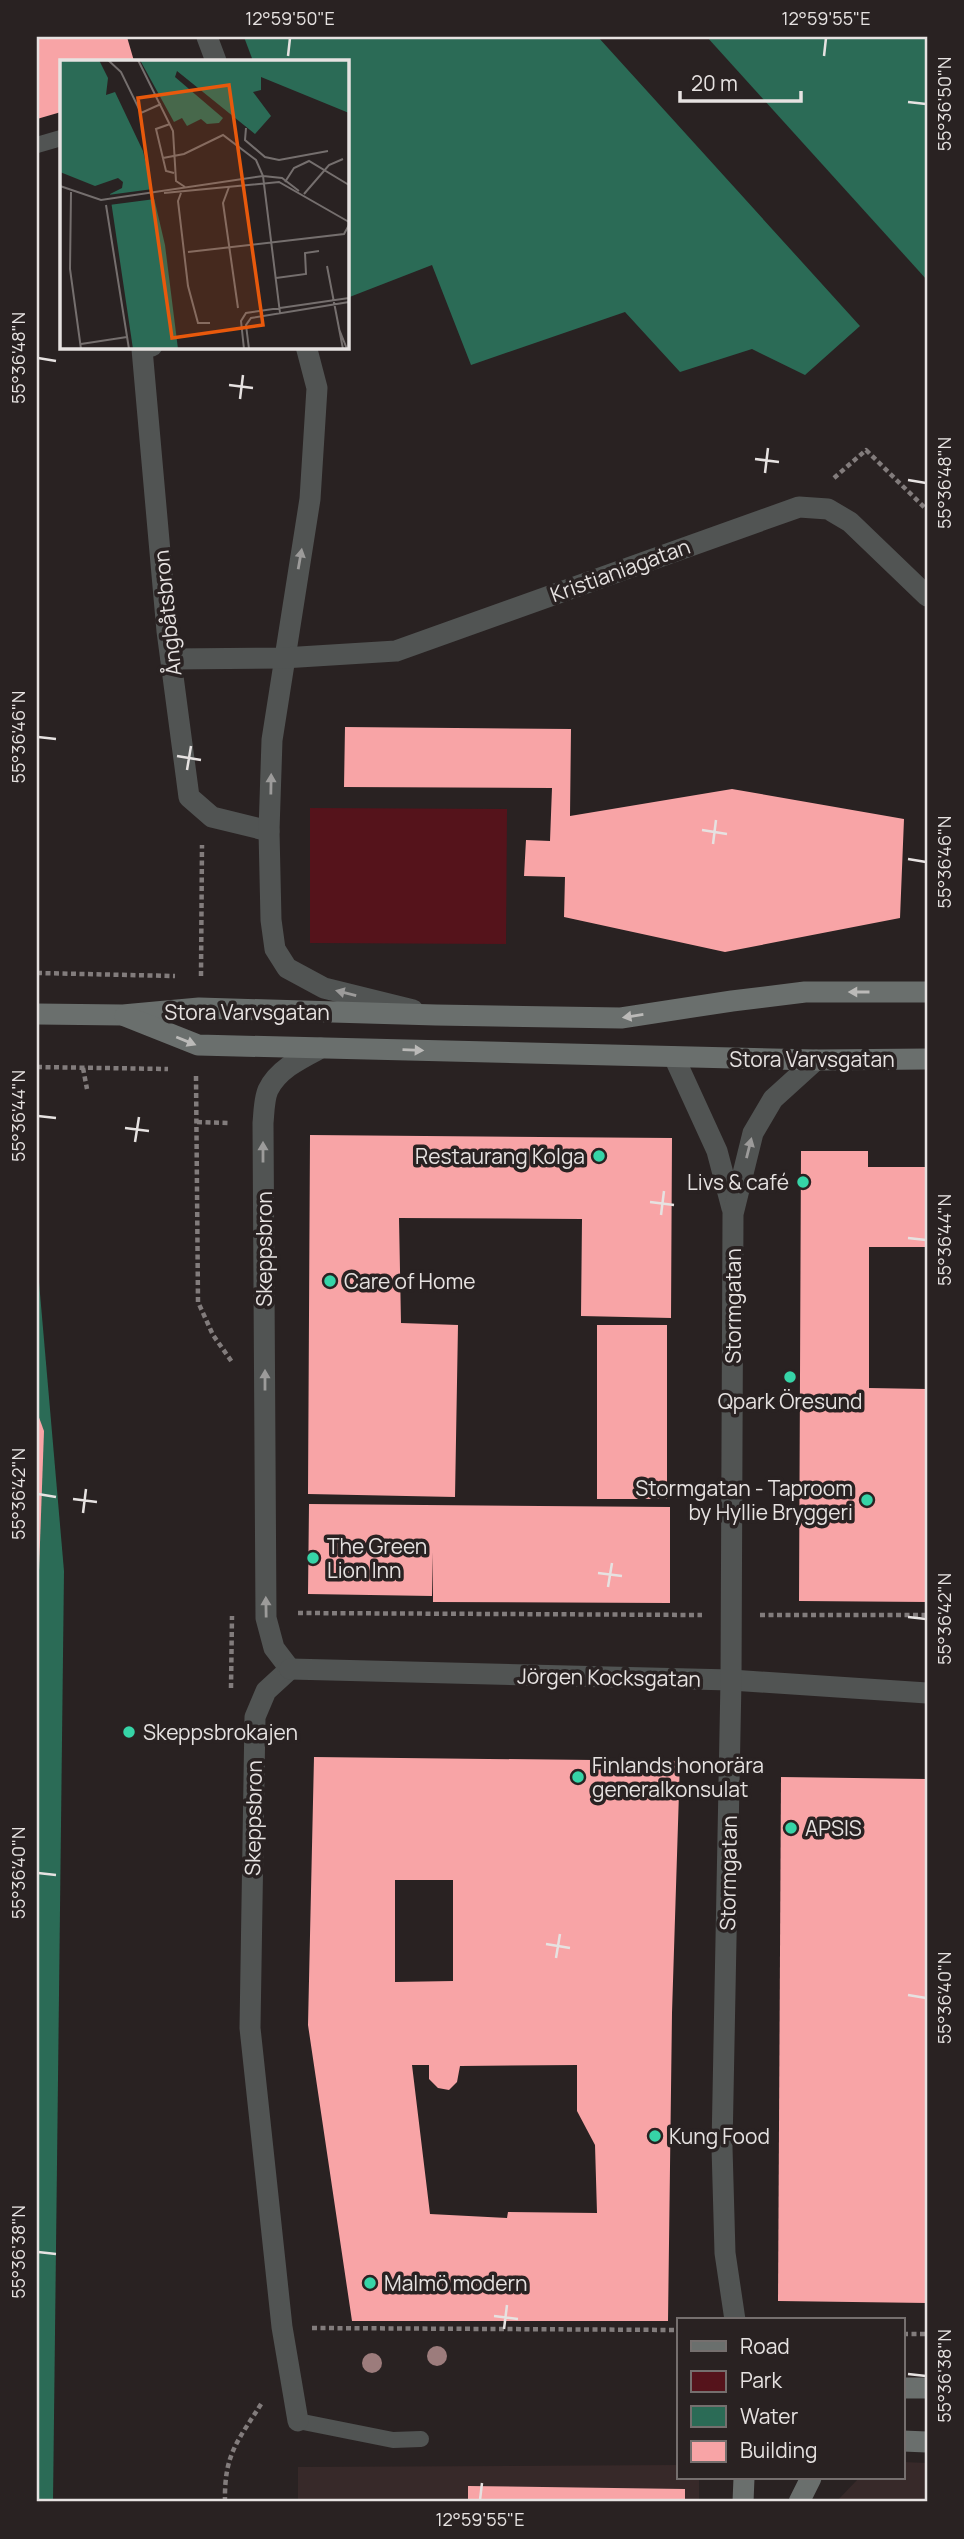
<svg xmlns="http://www.w3.org/2000/svg" width="964" height="2539" font-family="Manrope,sans-serif">
	<style>
		.built { fill: #372929 }
		.green { fill: #55131b }
		.water { fill: #2b6b56 }
		.building { fill: #f8a4a6; fill-rule: evenodd }
		.lines { fill: none; stroke-linecap: round; stroke-linejoin: round }
		.path { stroke: #827c7c; stroke-width: 4.5; stroke-dasharray: 5 3.5; stroke-linecap: butt }
		.lane { stroke: #515453; stroke-width: 16 }
		.street { stroke: #515453; stroke-width: 21 }
		.secondary { stroke: #6a6f6d; stroke-width: 21 }
		.tree { fill: #9c7c7c }
		.oneway { fill: #9c9b9a }
		.oneway2 { fill: #bbbab8 }
		.ticks { fill: none; stroke: #e6e2e1; stroke-width: 2.5 }
		.poi-dot { fill: #36d4a7; stroke: #292222; stroke-width: 2.5 }
		.labels { text-anchor: middle; dominant-baseline: central; stroke-width: 7; stroke-linejoin: round; paint-order: stroke }
		.street-label { font-size: 21px; fill: #e6e2e1; stroke: #292222 }
		.poi-label { font-size: 21px; fill: #e6e2e1; stroke: #292222; text-anchor: start }
		.inset-road { fill: none; stroke: #756f6e; stroke-width: 2 }
		.view { fill: #e8590c; fill-opacity: 0.15; stroke: #e8590c; stroke-width: 3.5 }
		.inset-edge { fill: none; stroke: #e6e2e1; stroke-width: 3.5 }
		.neatline { fill: none; stroke: #e6e2e1; stroke-width: 2.5 }
		.ticks-label { font-size: 18px; text-anchor: middle; fill: #e6e2e1 }
	</style>
	<rect width="100%" height="100%" fill="#292222"/>
	<g class="built">
		<polygon points="903,2462 927,2463 927,2502 836,2502 859,2478 903,2478"/>
		<polygon points="679,2465 679,2478 699,2478 699,2502 298,2502 298,2467"/>
	</g>
	<polygon class="green" points="310,808 507,809 506,944 310,943"/>
	<g class="water">
		<polygon points="244,37 598,37 860,326 805,375 752,349 680,372 625,312 471,365 432,265 347,298 346,61 253,61"/>
		<polygon points="707,37 927,37 927,280"/>
		<polygon points="37,1259 64,1571 53,2502 37,2502"/>
	</g>
	<g class="building">
		<polygon points="37,37 127,37 134,61 61,61 61,112 37,119"/>
		<polygon points="345,727 571,729 570,816 732,789 904,819 900,918 725,952 564,917 565,877 524,876 526,840 550,841 552,788 344,787"/>
		<polygon points="310,1135 672,1138 671,1318 581,1316 582,1219 399,1218 401,1323 458,1325 455,1497 308,1494"/>
		<polygon points="801,1151 868,1151 868,1167 927,1167 927,1247 869,1247 869,1388 927,1389 927,1602 799,1601"/>
		<rect x="597" y="1325" width="70" height="174"/>
		<polygon points="37,1412 44,1431 39,1571 37,1571"/>
		<polygon points="309,1504 670,1507 670,1603 433,1602 433,1552 432,1596 308,1594"/>
		<path d="M314,1757L680,1761L672,2013L668,2321H352L308,2025ZM395,1880H453V1981L395,1982ZM412,2065H429V2079L438,2088L449,2090L457,2082L460,2066L577,2065V2111L595,2145L597,2213L508,2212L507,2218L430,2214Z"/>
		<polygon points="781,1777 927,1779 927,2303 778,2301"/>
		<polygon points="468,2486 685,2489 685,2502 468,2502"/>
	</g>
	<g class="lines">
		<g class="path">
			<polyline points="834,478 866,450 927,510"/>
			<polyline points="37,973 175,976"/>
			<polyline points="201,976 202,845"/>
			<polyline points="37,1067 168,1069"/>
			<polyline points="83,1068 87,1089"/>
			<polyline points="196,1076 198,1302 213,1335 232,1362"/>
			<polyline points="197,1122 231,1123"/>
			<polyline points="298,1613 702,1615"/>
			<polyline points="760,1615 927,1615"/>
			<polyline points="231,1688 232,1616"/>
			<polyline points="312,2328 679,2330"/>
			<polyline points="903,2334 927,2334"/>
			<path d="M225,2502C224,2453 238,2441 263,2401"/>
		</g>
		<g class="lane">
			<polyline points="37,145 61,138"/>
			<polyline points="298,2421 393,2440 421,2439"/>
		</g>
		<g class="street">
			<polyline points="207,37 216,61"/>
			<polyline points="152,346 142,349 167,631 189,797 212,817 269,831"/>
			<polyline points="306,346 317,388 310,499 272,740 269,831 271,920 275,949 287,968 324,988 413,1010"/>
			<polyline points="171,659 283,658 396,651 799,507 828,509 850,522 927,596"/>
			<polyline points="674,1057 717,1151 732,1208"/>
			<polyline points="290,1669 266,1691 255,1717 250,2028 282,2327 298,2421"/>
			<path d="M290,1669L274,1648L266,1618L263,1123C264,1113 264,1099 268,1090C278,1069 302,1058 321,1048"/>
			<polyline points="290,1669 731,1680 927,1693"/>
			<polyline points="735,2320 725,2253 722,2147 731,1680 733,1214 753,1133 773,1099 816,1060"/>
		</g>
		<g class="secondary">
			<polyline points="37,1014 123,1015 199,1008 436,1015 621,1018 732,1001 805,992 927,992"/>
			<polyline points="125,1016 198,1045 816,1060 927,1059"/>
			<polyline points="903,2388 927,2388"/>
			<polyline points="903,2441 927,2442"/>
			<polyline points="743,2502 744,2478"/>
			<polyline points="799,2502 811,2478"/>
		</g>
	</g>
	<g class="tree">
		<circle cx="437" cy="2356" r="10"/>
		<circle cx="372" cy="2363" r="10"/>
	</g>
	<defs><path id="oneway-solid" d="M-6-.8H1V-3.2L6.5 0L1 3.2V.8H-6Z" transform="scale(1.75)"/></defs>
	<g class="oneway">
		<use href="#oneway-solid" transform="translate(300 559) rotate(-80)"/>
		<use href="#oneway-solid" transform="translate(271 784) rotate(-89)"/>
		<use href="#oneway-solid" transform="translate(346 993) rotate(-166)"/>
		<use href="#oneway-solid" transform="translate(749 1148) rotate(-76)"/>
		<use href="#oneway-solid" transform="translate(263 1152) rotate(-90)"/>
		<use href="#oneway-solid" transform="translate(265 1380) rotate(-90)"/>
		<use href="#oneway-solid" transform="translate(266 1607) rotate(-91)"/>
	</g>
	<g class="oneway2">
		<use href="#oneway-solid" transform="translate(859 992) rotate(180)"/>
		<use href="#oneway-solid" transform="translate(633 1016) rotate(171)"/>
		<use href="#oneway-solid" transform="translate(186 1041) rotate(22)"/>
		<use href="#oneway-solid" transform="translate(413 1050) rotate(2)"/>
	</g>
	<path class="ticks" d="M288,56L290,38M824,56L826,38M908,102L926,104M38,358L56,361M229,385L253,388M240,399L243,375M755,459L779,462M765,473L768,448M908,480L926,483M38,737L56,739M177,756L201,760M187,770L191,746M702,830L727,834M713,844L716,820M908,859L926,862M38,1116L56,1118M125,1128L149,1131M135,1142L139,1117M650,1202L674,1205M661,1215L664,1191M908,1238L926,1240M38,1494L56,1497M73,1499L97,1502M83,1513L86,1489M598,1573L622,1576M608,1587L612,1563M908,1617L926,1619M38,1873L56,1875M546,1944L570,1948M556,1958L560,1934M908,1995L926,1998M38,2252L56,2254M494,2316L518,2319M504,2329L507,2305M908,2374L926,2376M480,2500L482,2483"/>
	<g class="poi-dot">
		<circle cx="599" cy="1156" r="7"/>
		<circle cx="803" cy="1182" r="7"/>
		<circle cx="330" cy="1281" r="7"/>
		<circle cx="790" cy="1377" r="7"/>
		<circle cx="867" cy="1500" r="7"/>
		<circle cx="313" cy="1558" r="7"/>
		<circle cx="129" cy="1732" r="7"/>
		<circle cx="578" cy="1777" r="7"/>
		<circle cx="791" cy="1828" r="7"/>
		<circle cx="655" cy="2136" r="7"/>
		<circle cx="370" cy="2283" r="7"/>
	</g>
	<g class="labels">
		<g class="street-label">
			<text transform="translate(620 570) rotate(-20)">Kristianiagatan</text>
			<text transform="translate(167 613) rotate(-96)">Ångbåtsbron</text>
			<text x="247" y="1012">Stora Varvsgatan</text>
			<text x="812" y="1059">Stora Varvsgatan</text>
			<text transform="translate(264 1249) rotate(-90)">Skeppsbron</text>
			<text transform="translate(733 1306) rotate(-90)">Stormgatan</text>
			<text transform="translate(609 1677) rotate(1)">Jörgen Kocksgatan</text>
			<text transform="translate(253 1818) rotate(-89)">Skeppsbron</text>
			<text transform="translate(728 1873) rotate(-89)">Stormgatan</text>
		</g>
		<g class="poi-label">
			<text x="585" y="1156" text-anchor="end">Restaurang Kolga</text>
			<text x="789" y="1182" text-anchor="end">Livs &amp; café</text>
			<text x="344" y="1281">Care of Home</text>
			<text x="790" y="1401" text-anchor="middle">Qpark Öresund</text>
			<text x="853" y="1488" text-anchor="end">Stormgatan - Taproom<tspan x="853" dy="24">by Hyllie Bryggeri</tspan></text>
			<text x="327" y="1546">The Green<tspan x="327" dy="24">Lion Inn</tspan></text>
			<text x="143" y="1732">Skeppsbrokajen</text>
			<text x="592" y="1765">Finlands honorära<tspan x="592" dy="24">generalkonsulat</tspan></text>
			<text x="805" y="1828">APSIS</text>
			<text x="669" y="2136">Kung Food</text>
			<text x="384" y="2283">Malmö modern</text>
		</g>
	</g>
	<g transform="translate(60 60)">
		<rect width="289" height="289" fill="#292222"/>
		<path d="M0,0H39L48,18L46,35L55,32L83,91L105,185L118,289H73L50,134L62,128L63,122L58,118L35,126L0,112ZM80,0H289V53L201,17V30L193,32L211,56L195,74L117,11L115,17L163,58L159,63L147,64L141,59L127,66L122,58L114,62Z" fill="#2b6b56"/>
		<path d="M93,129L95,139L49,145L48,135Z" fill="#292222"/>
		<path class="inset-road" d="M48,0L61,12L81,53L101,44M78,0L113,71L116,121L125,127M110,64L96,69L106,111L114,113M186,68L185,80L205,97L219,100L268,91M103,98L124,94L163,75L196,100L203,116L220,253M225,122L234,108L249,101L289,125M0,126L41,140L203,116L222,118L239,131M169,127L163,143L178,248M11,132L10,209L21,289M104,133L219,122L289,162M121,133L118,141L128,226L138,263H150M244,134L269,105L283,99M46,145L69,289M128,192L284,174L289,165M267,206L283,289M216,218L246,214L245,193L259,191M279,269L287,289M21,284L67,277M184,289L181,261L186,253L289,238M189,289L186,265L191,258L289,242"/>
		<path class="view" d="M169,25L203,265L112,278L78,38Z"/>
		<rect width="289" height="289" class="inset-edge"/>
	</g>
	<rect width="964" height="2539" fill="none" stroke="#292222" stroke-width="77"/>
	<rect x="677" y="2318" width="228" height="161" fill="#292222" stroke="#756f6e" stroke-width="2"/>
	<rect x="691" y="2341" width="35" height="10" fill="#6a6f6d" stroke="#756f6e" stroke-width="2"/>
	<text x="740" y="2354" font-size="21" fill="#e6e2e1">Road</text>
	<rect x="691" y="2371" width="35" height="21" fill="#55131b" stroke="#756f6e" stroke-width="2"/>
	<text x="740" y="2388" font-size="21" fill="#e6e2e1">Park</text>
	<rect x="691" y="2406" width="35" height="21" fill="#2b6b56" stroke="#756f6e" stroke-width="2"/>
	<text x="740" y="2424" font-size="21" fill="#e6e2e1">Water</text>
	<rect x="691" y="2441" width="35" height="21" fill="#f8a4a6" stroke="#756f6e" stroke-width="2"/>
	<text x="740" y="2458" font-size="21" fill="#e6e2e1">Building</text>
	<path d="M680 91v10h121v-10" fill="none" stroke="#e6e2e1" stroke-width="3.5"/>
	<text x="691" y="91" font-size="21" fill="#e6e2e1" stroke="#292222" stroke-width="5" paint-order="stroke">20 m</text>
	<rect x="38" y="38" width="888" height="2462" class="neatline"/>
	<g class="ticks-label">
		<text x="290" y="25">12°59'50"E</text>
		<text x="826" y="25">12°59'55"E</text>
		<text transform="translate(945 104) rotate(-90)" y="6">55°36'50"N</text>
		<text transform="translate(19 358) rotate(-90)" y="6">55°36'48"N</text>
		<text transform="translate(945 483) rotate(-90)" y="6">55°36'48"N</text>
		<text transform="translate(19 737) rotate(-90)" y="6">55°36'46"N</text>
		<text transform="translate(945 862) rotate(-90)" y="6">55°36'46"N</text>
		<text transform="translate(19 1116) rotate(-90)" y="6">55°36'44"N</text>
		<text transform="translate(945 1240) rotate(-90)" y="6">55°36'44"N</text>
		<text transform="translate(19 1494) rotate(-90)" y="6">55°36'42"N</text>
		<text transform="translate(945 1619) rotate(-90)" y="6">55°36'42"N</text>
		<text transform="translate(19 1873) rotate(-90)" y="6">55°36'40"N</text>
		<text transform="translate(945 1998) rotate(-90)" y="6">55°36'40"N</text>
		<text transform="translate(19 2252) rotate(-90)" y="6">55°36'38"N</text>
		<text transform="translate(945 2376) rotate(-90)" y="6">55°36'38"N</text>
		<text x="480" y="2526">12°59'55"E</text>
	</g>
</svg>
